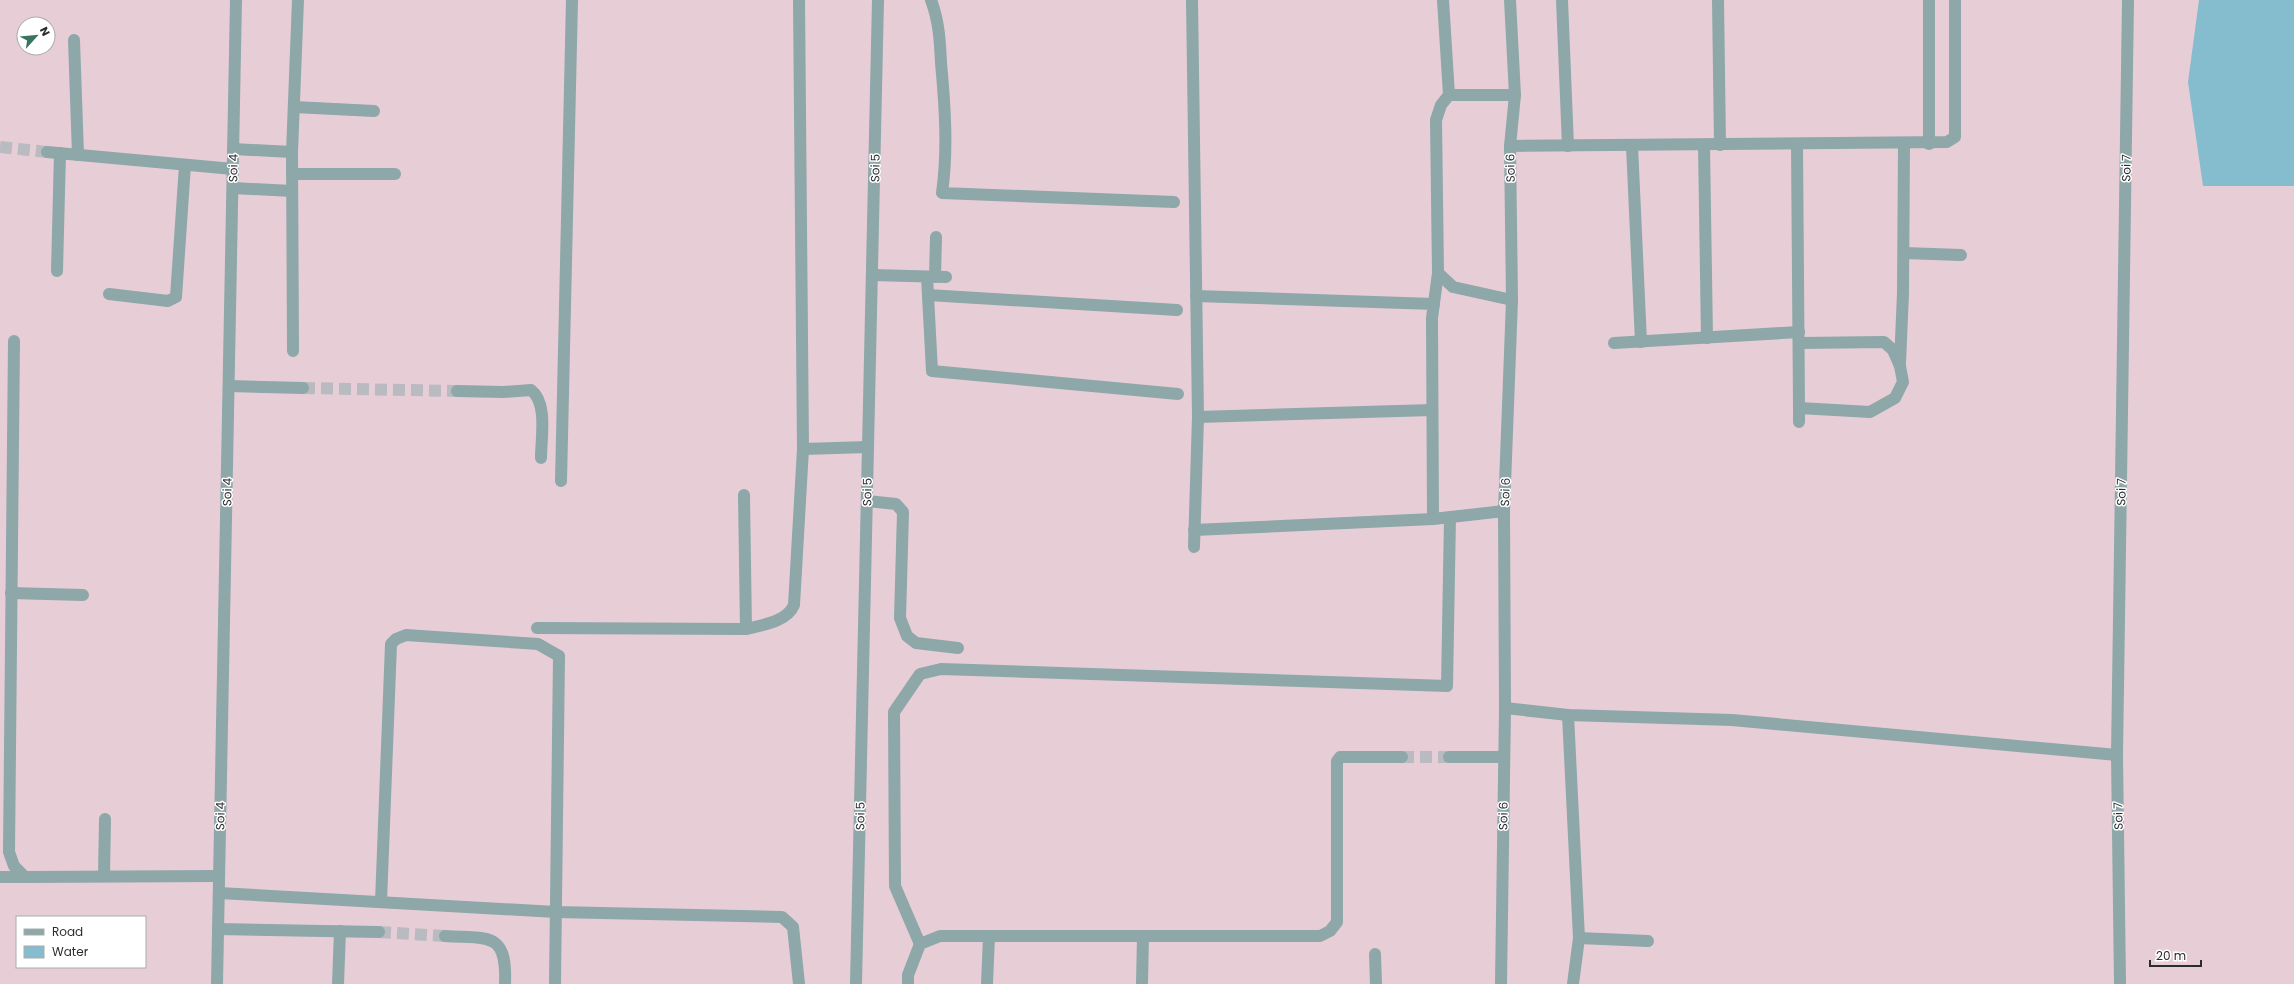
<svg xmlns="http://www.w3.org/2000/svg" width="2294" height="984" font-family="Poppins,sans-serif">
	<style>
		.industrial { fill: #e7ced6; fill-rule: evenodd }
		.water { fill: #85bcce }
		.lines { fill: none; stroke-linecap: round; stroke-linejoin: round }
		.minor-tunnel { stroke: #b9bbc1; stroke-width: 12; stroke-dasharray: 12 6; stroke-linecap: butt }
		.minor { stroke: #8ea7a9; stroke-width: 12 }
		.labels { text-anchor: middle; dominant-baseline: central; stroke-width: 3; stroke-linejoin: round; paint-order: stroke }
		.street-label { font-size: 12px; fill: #2b2c2f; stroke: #fff }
	</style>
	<rect width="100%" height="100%" fill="#dcdfe5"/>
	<path class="industrial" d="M0,0H2294V984H0ZM24,24H48V48H24ZM17,917H145V967H17Z"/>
	<polygon class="water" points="2199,0 2294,0 2294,186 2203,186 2188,82"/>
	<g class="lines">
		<g class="minor-tunnel">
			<polyline points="0,147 47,152"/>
			<polyline points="303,388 457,391"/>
			<polyline points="1402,757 1449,757"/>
			<polyline points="379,932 445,936"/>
		</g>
		<g class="minor">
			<polyline points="799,0 803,449 868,447"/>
			<path d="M931,0C939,21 940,41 941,63C945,106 948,151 942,193L1174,202"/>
			<polyline points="1192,0 1198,417 1432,410"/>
			<polyline points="1443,0 1449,95 1515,95"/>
			<polyline points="1562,0 1568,146"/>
			<polyline points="1718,0 1720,145"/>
			<polyline points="74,40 78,155"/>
			<polyline points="1449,95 1441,105 1436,120 1438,273 1453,287 1512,300"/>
			<polyline points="294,107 374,111"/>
			<polyline points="1929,144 1929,0"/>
			<polyline points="1704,145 1707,338"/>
			<polyline points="1797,145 1799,408"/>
			<polyline points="1510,146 1947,142 1955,137 1955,0"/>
			<polyline points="1632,146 1641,342"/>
			<polyline points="233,149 292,152"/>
			<polyline points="47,152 233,169"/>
			<polyline points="292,174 395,174"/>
			<polyline points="233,188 292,191"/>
			<polyline points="1904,253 1961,255"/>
			<polyline points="57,271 60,153"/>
			<polyline points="872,275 946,277"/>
			<polyline points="927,277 932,371 1178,394"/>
			<polyline points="935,277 936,237"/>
			<polyline points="109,294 168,301 176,297 185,165"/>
			<polyline points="928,295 1177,310"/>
			<polyline points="1196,296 1434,304"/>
			<polyline points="14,341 9,852 14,866 25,877 219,876"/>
			<polyline points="1614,343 1799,332"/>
			<polyline points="1799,343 1884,342 1893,350 1900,366 1903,382 1895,398 1870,412 1799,408 1799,422"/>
			<polyline points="293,351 292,152 298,0"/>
			<polyline points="1900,363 1903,293 1904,144"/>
			<polyline points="229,386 303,388"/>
			<path d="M457,391L503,392L531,390C548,403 541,438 541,458"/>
			<polyline points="561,481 572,0"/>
			<polyline points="744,495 746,629"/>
			<polyline points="867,501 896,504 903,512 900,618 907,636 916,643 958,648"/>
			<polyline points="1433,519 1432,318 1438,273"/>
			<polyline points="1194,530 1433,519 1504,511"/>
			<polyline points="1194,547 1198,417"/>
			<polyline points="11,593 83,595"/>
			<path d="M537,628L746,629C762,625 787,622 794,605L803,449"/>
			<polyline points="1505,708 1568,715 1732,720 2117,755"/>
			<polyline points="1568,715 1579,938"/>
			<polyline points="1449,757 1504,757"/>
			<polyline points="104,876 105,819"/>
			<polyline points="0,877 25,877"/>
			<polyline points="219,893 556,912 782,917 793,927 799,984"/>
			<polyline points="381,902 391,644 396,639 406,635 538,644 559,656 555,984"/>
			<polyline points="218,929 379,932"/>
			<path d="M445,936C489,939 507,931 505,984"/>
			<polyline points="920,944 895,886 894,712 920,674 941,669 1447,686 1450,517"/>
			<polyline points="1375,954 1376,984"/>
			<polyline points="217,984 236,0"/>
			<polyline points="338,984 340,931"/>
			<polyline points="856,984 878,0"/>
			<polyline points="908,984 908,975 920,944 940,936 1320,936 1330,931 1337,922 1337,761 1340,757 1402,757"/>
			<polyline points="987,984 989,936"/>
			<polyline points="1142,984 1143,936"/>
			<polyline points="1501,984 1505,708 1504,511 1512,300 1510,146 1515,95 1510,0"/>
			<polyline points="1573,984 1579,938 1648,941"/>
			<polyline points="2120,984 2117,755 2128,0"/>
		</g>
	</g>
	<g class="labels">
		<g class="street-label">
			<text transform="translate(233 168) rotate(-89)">Soi 4</text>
			<text transform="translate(875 168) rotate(-89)">Soi 5</text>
			<text transform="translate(1510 168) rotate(-91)">Soi 6</text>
			<text transform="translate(2126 168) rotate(-89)">Soi 7</text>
			<text transform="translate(227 492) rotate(-89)">Soi 4</text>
			<text transform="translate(867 492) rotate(-89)">Soi 5</text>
			<text transform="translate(1505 492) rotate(-88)">Soi 6</text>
			<text transform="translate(2121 492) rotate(-89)">Soi 7</text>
			<text transform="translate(220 816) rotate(-89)">Soi 4</text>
			<text transform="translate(860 816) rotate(-89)">Soi 5</text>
			<text transform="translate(1503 816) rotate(-89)">Soi 6</text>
			<text transform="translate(2118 816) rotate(-91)">Soi 7</text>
		</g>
	</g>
	<rect x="16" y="916" width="130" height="52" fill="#ffffff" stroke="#aaabac"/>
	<rect x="24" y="929" width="20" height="6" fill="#8ea7a9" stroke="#aaabac"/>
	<text x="52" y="936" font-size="12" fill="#2b2c2f">Road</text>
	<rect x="24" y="946" width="20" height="12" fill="#85bcce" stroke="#aaabac"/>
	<text x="52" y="956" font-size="12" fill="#2b2c2f">Water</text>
	<g transform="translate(36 36) rotate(63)"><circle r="19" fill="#ffffff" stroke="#aaabac"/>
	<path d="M0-3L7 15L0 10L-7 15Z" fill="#38745e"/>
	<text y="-6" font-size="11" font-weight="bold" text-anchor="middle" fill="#2b2c2f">N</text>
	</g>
	<path d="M2150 960v6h51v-6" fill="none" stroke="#2b2c2f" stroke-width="2"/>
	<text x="2156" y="960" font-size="12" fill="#2b2c2f" stroke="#ffffff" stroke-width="3" paint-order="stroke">20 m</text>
</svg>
